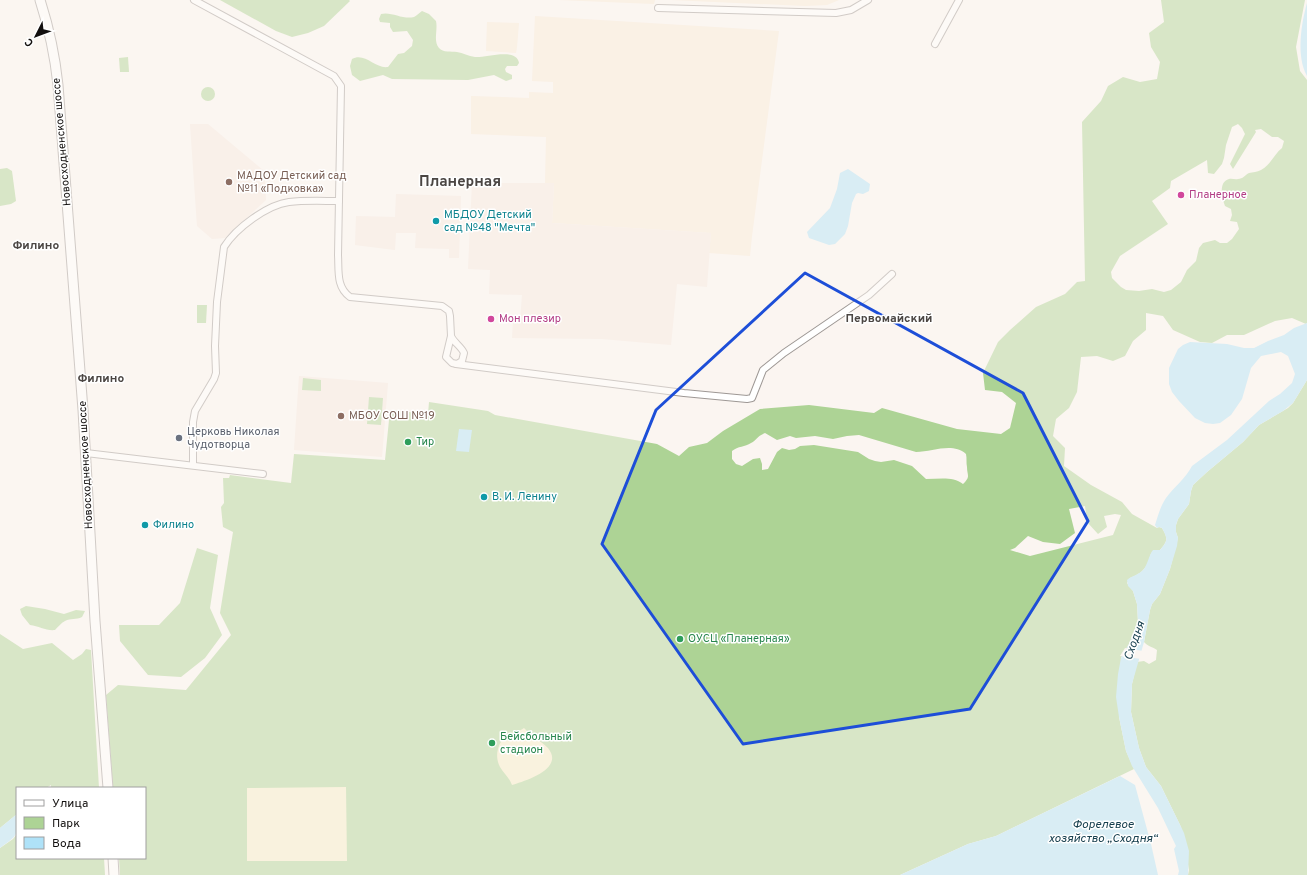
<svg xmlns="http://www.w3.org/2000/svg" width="1307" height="875" font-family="Overpass,sans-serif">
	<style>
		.industrial { fill: #f8ead7 }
		.built { fill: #f5e8e0 }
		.green { fill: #add395; fill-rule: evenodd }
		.sand { fill: #f7edc7 }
		.water { fill: #afe2f8 }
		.pier { fill: #fbf5f1 }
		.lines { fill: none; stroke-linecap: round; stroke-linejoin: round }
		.street-casing { stroke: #9e9895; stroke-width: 8 }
		.secondary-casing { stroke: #9e9895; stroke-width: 11 }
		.street { stroke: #fff; stroke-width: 6 }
		.secondary { stroke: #fff; stroke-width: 9 }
		.marked { fill: none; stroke: #1d4ed8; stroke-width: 3; stroke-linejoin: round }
		.education-dot { fill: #8d6e63; stroke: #fff; stroke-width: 1.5 }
		.hotel-dot { fill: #d1479c; stroke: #fff; stroke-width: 1.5 }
		.culture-dot { fill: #0f9aa8; stroke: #fff; stroke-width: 1.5 }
		.worship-dot { fill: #6b7280; stroke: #fff; stroke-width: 1.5 }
		.leisure-dot { fill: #2e9e5b; stroke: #fff; stroke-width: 1.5 }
		.labels { text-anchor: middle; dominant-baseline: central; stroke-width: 3; stroke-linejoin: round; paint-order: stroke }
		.street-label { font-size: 11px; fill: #120f0e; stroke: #fff }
		.education-label { font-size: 11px; fill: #785e54; stroke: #fff; text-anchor: start }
		.hotel-label { font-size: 11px; fill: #b23c85; stroke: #fff; text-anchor: start }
		.culture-label { font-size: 11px; fill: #0d838f; stroke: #fff; text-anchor: start }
		.worship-label { font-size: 11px; fill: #5b616d; stroke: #fff; text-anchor: start }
		.leisure-label { font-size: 11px; fill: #27864d; stroke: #fff; text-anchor: start }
		.neighbourhood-label { font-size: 12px; font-weight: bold; fill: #4b4643; stroke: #fff }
		.water-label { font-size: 12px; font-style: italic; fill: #18404f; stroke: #fff }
		.district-label { font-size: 15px; font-weight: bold; fill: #4b4643; stroke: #fff }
	</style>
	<rect width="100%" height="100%" fill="#fbf5f1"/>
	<g class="industrial">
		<polygon points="559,0 655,0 654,4"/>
		<polygon points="671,0 839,0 827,5 805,6"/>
		<polygon points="535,16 779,31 752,236 750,256 709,253 711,233 552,223 554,183 545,183 546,137 471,134 471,96 529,98 529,92 553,93 553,82 532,81"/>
		<polygon points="487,22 519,23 517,47 516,53 486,51"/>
	</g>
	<g class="built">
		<polygon points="208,124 264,171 266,200 225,238 212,239 197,226 190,124"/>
		<polygon points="472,183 554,183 552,223 711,233 707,287 677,284 671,345 602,339 512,338 513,321 520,321 522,295 489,294 490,270 468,269"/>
		<polygon points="396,194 461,196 459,258 449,258 449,249 415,248 416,233 396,233 395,250 355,245 356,216 395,217"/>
		<polygon points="299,376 388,383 382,457 294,450"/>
	</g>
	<g class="green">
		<polygon points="220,0 349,0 350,1 324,26 308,33 292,37 276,31"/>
		<path d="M1161,0H1305L1296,47L1300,71L1307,80V323L1306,324L1292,318L1275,321L1244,335H1227L1212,343L1200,342L1173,330L1163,316L1146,313V330L1133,341L1125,356L1113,361L1097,356L1081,357L1077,392L1069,408L1056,419L1053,436L1065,448L1064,466L1091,485L1122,502L1132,514L1157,528L1159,527L1162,528C1168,538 1168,541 1160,550L1153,551C1150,554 1150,558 1148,563C1144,571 1138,575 1130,578L1127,583L1133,591L1137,604L1138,622L1130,642L1121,658L1119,717L1126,751L1134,769L996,836L968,844L900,875H120L119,858H145V788H113L106,695L118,685L186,690L231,635L220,613L233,532L223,527L221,507L224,503L223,478H229L230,475L291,483L294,454L385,460L390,410L428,414L429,402L488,411L495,415L657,444L679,456L689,447L707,443L723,431L760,409L809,405L874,413L882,408L957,429L1001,434L1010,428L1016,403L1002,392L985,390L983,373L998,342L1010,330L1036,307L1065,294L1077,282L1085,281L1082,122L1101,101L1108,86L1123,77L1140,82L1157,79L1160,62L1151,47L1149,33L1164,22ZM1238,124L1242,128L1245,134L1230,164L1233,169L1256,132L1255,130L1261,129L1272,137H1278L1284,141L1282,148C1274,154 1270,166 1261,170C1257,172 1253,172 1249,173C1245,175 1243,179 1238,179C1235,180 1232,178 1229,179C1218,182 1222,198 1225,206L1231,209L1232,215L1230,221L1237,222L1239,229L1232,239L1227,243H1220L1215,240L1203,243L1199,248L1196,261L1187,270L1181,282L1171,290L1164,292L1152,289L1139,291L1126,290L1121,287L1112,278L1111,272L1120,256L1168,224L1152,201L1170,188L1171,181L1207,160L1208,173L1214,174L1222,164L1224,158L1226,145L1232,127ZM765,433L777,440L790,436L796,438L815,436L833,439L847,436L859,435L916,452C933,452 952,442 966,454C967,458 966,463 967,467C967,476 971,476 963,484C953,476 939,479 926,479L912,466L894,460L881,462L875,461L869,459L858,452L814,445L800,446L795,449L789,450L782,448L777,452L768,469L762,470V464L760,458L753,459L742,466L736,464L732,459V451C738,446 745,447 751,443C757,440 757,436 765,433ZM1085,506L1087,522L1098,534L1107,527L1104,516L1115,514L1121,515L1113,535L1030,556L1010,550L1015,548L1028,536L1043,542L1060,544L1075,533L1069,509Z"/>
		<path d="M422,11L429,14L436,21C438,30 433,41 439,48C443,53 451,51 457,52C463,53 468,56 475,57C485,58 517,47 519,63L517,66H507L505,69L506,72L512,75V79L506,81L494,75L468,80L392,79L383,75L360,81L352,75L350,66L352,59C365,52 375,69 388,67L398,54L404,53L412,46L413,40L407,31L393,32L390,27V23L380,22L379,19L381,14C391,11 403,20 414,17C416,16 419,13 422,11Z"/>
		<polygon points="128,57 129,72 120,72 119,58"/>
		<circle cx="208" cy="94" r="7"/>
		<polygon points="7,168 12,171 16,201 11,204 0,206 0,169"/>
		<polygon points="197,305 207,305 206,323 197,323"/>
		<polygon points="303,378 321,380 321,391 302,390"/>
		<path d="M1307,380V875H1188L1189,870L1181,827L1161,786L1146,767L1139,748L1131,712L1132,684L1137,662L1144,661L1149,664L1156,660L1157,650C1153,647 1147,646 1144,642L1150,610L1152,604L1160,594L1170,569L1178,538L1176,532V525L1178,519L1189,504L1191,491L1193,485L1207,472L1243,442L1259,425L1288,408L1293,403Z"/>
		<polygon points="369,397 383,398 381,425 367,424"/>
		<polygon points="197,548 218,555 210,608 222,635 205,658 181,677 148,675 120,641 119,625 159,625 180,603"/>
		<path d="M26,606L45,609L64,614L76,610L85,611L82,617C76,620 71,618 65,621C61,623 58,627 55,630C46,631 39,626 30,625L22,615L20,609Z"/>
		<polygon points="0,634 23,649 52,643 73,660 82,654 86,649 91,650 99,788 51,788 51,785 46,788 17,788 17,814 0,828"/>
		<polygon points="17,834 17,858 104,858 105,875 0,875 0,848 13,839"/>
	</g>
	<g class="sand">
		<path d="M524,728C531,736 541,741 548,748C565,769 525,781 512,785C509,777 504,774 500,767C494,756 498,742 507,735C513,731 519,732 524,728Z"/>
		<polygon points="346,787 347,861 247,861 247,788"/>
	</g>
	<g class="water">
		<path d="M1307,3V76C1296,57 1301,24 1307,3Z"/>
		<polygon points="848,169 870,184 869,191 863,194 858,193 856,194 852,203 848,226 845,234 835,244 829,245 809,238 807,232 830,208 837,189 840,173"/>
		<path d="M1307,323V380L1293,403L1283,411L1259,425L1243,442L1207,472L1193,485L1191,491L1189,504L1178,519L1176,525V532L1178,538L1177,546L1170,569L1160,594L1152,604L1150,610L1144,642L1132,684L1131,712L1139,748L1146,767L1161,786L1184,833L1189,851L1188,875H1178L1179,871L1174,849L1176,846L1158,808L1132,766L1126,751L1119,717L1116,697L1118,674L1121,658L1130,642L1138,622L1137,604L1133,591L1128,586L1127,580C1133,575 1139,575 1144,569C1148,563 1149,555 1153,550H1160C1168,541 1168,539 1162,528L1159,527L1157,528L1155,525C1158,516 1160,507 1166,498C1174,487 1186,478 1192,466L1227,440L1269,401L1280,394L1292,383L1295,374L1288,356L1281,352L1261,356L1251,368L1242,399L1231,415L1220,423L1213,424L1205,423L1195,418L1179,401L1172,392L1169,384V368L1178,349L1183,345L1190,342L1227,344L1244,348H1254L1268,341L1284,335L1294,328Z"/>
		<polygon points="459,429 472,430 469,452 456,451"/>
		<polygon points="1120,776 1135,785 1151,844 1158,875 900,875 968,844 996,836"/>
		<path d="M17,814C17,837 19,834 0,848V828Z"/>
	</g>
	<polygon class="pier" points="1125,648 1143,651 1141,659 1120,656"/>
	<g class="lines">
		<defs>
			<g id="street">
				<path d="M194,0L334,76L341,86L338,255C339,271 336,287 350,297L442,306L449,311L450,316L451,336L446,357L452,363L457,364L462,361L464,353C461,346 454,343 451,336"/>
				<polyline points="658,8 836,13 851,10 868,0"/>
				<polyline points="935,44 959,0"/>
				<polyline points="456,364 684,393 747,399 752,398 763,370 784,353 869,295 892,274"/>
				<polyline points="86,453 263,474"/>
				<path d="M193,465V422L195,411L214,379L216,373L215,346L217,302L224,247C236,228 267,205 289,202C305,200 323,201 339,201"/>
			</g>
			<g id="secondary">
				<path d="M40,0C49,28 55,56 58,85L83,410L95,621L108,788"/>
				<polyline points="113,858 114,875"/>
			</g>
		</defs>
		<use href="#street" class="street-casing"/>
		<use href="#secondary" class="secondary-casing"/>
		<use href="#street" class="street"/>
		<use href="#secondary" class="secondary"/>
	</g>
	<path d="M0 0H1307V875H0ZM805,273L1023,393L1088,521L970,709L743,744L602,544L656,410Z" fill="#fbf5f1" fill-opacity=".55" fill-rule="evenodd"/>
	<path class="marked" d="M805,273L1023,393L1088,521L970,709L743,744L602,544L656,410Z"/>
	<g class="education-dot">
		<circle cx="229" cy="182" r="4"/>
		<circle cx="341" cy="416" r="4"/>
	</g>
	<g class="hotel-dot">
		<circle cx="1181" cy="195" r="4"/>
		<circle cx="491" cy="319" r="4"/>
	</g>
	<g class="culture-dot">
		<circle cx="436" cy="221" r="4"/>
		<circle cx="484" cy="497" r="4"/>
		<circle cx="145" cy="525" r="4"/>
	</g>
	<circle class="worship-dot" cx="179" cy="438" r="4"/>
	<g class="leisure-dot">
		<circle cx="408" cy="442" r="4"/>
		<circle cx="680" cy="639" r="4"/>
		<circle cx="492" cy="743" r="4"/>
	</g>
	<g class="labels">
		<g class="street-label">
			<text transform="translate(62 142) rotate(-95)">Новосходненское шоссе</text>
			<text transform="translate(86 465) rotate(-93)">Новосходненское шоссе</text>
		</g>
		<g class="education-label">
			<text x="237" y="176">МАДОУ Детский сад<tspan x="237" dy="13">№11 «Подковка»</tspan></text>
			<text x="349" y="416">МБОУ СОШ №19</text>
		</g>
		<g class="hotel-label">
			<text x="1189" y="195">Планерное</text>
			<text x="499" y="319">Мон плезир</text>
		</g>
		<g class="culture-label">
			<text x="444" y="215">МБДОУ Детский<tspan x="444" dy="13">сад №48 "Мечта"</tspan></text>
			<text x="492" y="497">В. И. Ленину</text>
			<text x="153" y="525">Филино</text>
		</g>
		<g class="worship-label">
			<text x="187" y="432">Церковь Николая<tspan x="187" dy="13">Чудотворца</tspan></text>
		</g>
		<g class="leisure-label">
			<text x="416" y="442">Тир</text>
			<text x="688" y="639">ОУСЦ «Планерная»</text>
			<text x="500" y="737">Бейсбольный<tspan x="500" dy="13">стадион</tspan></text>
		</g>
		<g class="neighbourhood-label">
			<text x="36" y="246">Филино</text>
			<text x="889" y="319">Первомайский</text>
			<text x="101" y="379">Филино</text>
		</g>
		<g class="water-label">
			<text transform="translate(1135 641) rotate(-70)">Сходня</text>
			<text x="1103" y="825">Форелевое<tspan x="1103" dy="14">хозяйство „Сходня“</tspan></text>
		</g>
		<g class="district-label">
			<text x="460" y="182">Планерная</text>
		</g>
	</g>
	<rect x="16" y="787" width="130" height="72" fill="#ffffff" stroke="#a09f9f"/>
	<rect x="24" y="800" width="20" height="6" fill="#ffffff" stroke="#a09f9f"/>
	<text x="52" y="807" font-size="12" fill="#120f0e">Улица</text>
	<rect x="24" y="817" width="20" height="12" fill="#add395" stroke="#a09f9f"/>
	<text x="52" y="827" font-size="12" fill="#120f0e">Парк</text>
	<rect x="24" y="837" width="20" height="12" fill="#afe2f8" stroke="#a09f9f"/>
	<text x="52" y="847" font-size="12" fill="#120f0e">Вода</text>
	<g transform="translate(36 36) rotate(228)" stroke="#ffffff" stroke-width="3" paint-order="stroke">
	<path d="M0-3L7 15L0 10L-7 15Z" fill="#120f0e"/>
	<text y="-6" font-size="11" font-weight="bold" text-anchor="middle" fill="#120f0e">С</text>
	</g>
</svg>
